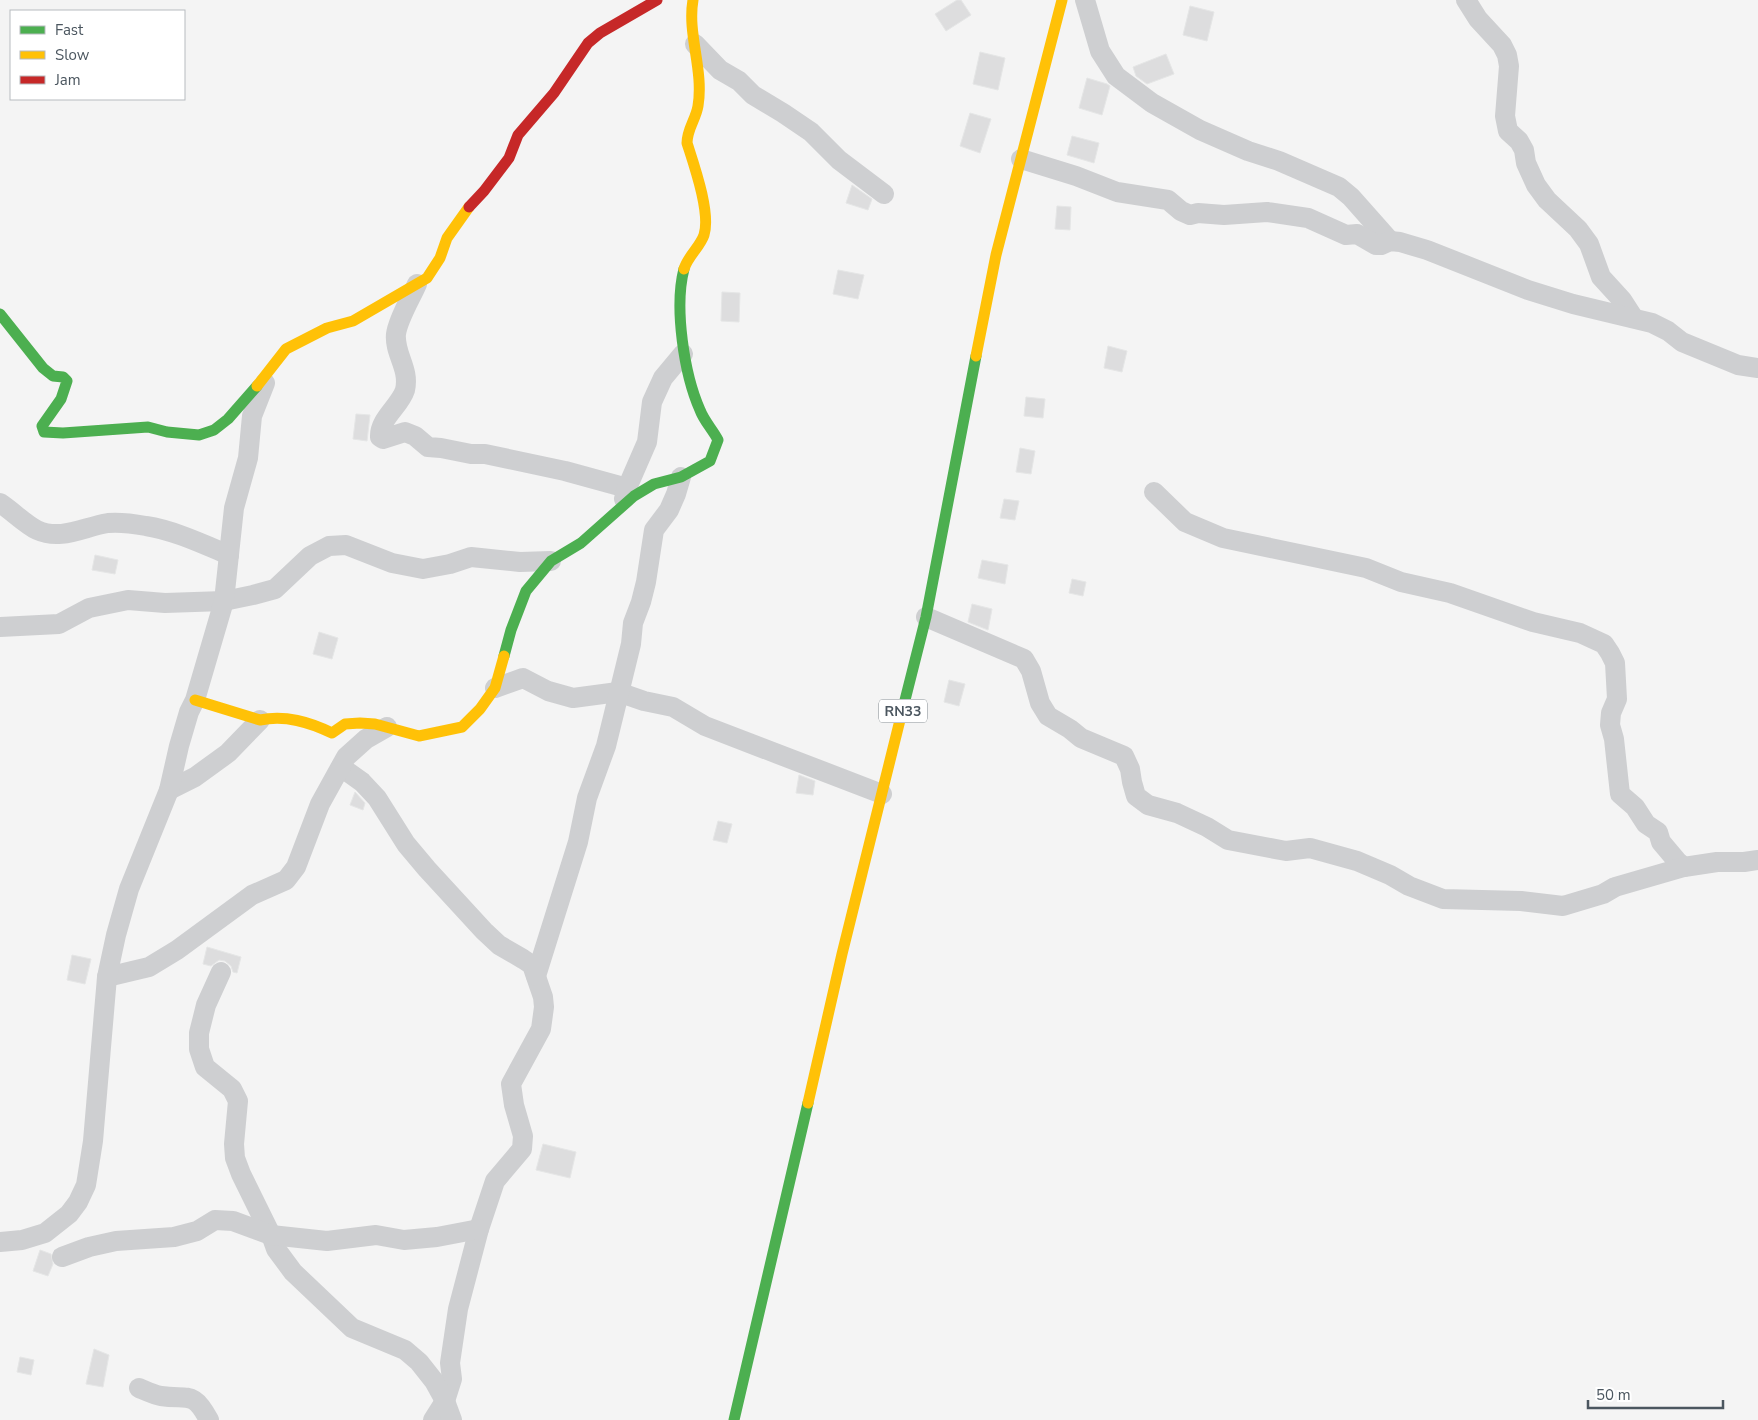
<svg xmlns="http://www.w3.org/2000/svg" width="1758" height="1420" font-family="'Nunito Sans',sans-serif">
	<style>
		.building { fill: #ddddde; stroke: #e5e6e6 }
		.lines { fill: none; stroke-linecap: round; stroke-linejoin: round }
		.street { stroke: #cecfd1; stroke-width: 20 }
		.fast { stroke: #4caf50; stroke-width: 11 }
		.slow { stroke: #ffc107; stroke-width: 11 }
		.jam { stroke: #c62828; stroke-width: 11 }
		.labels { text-anchor: middle; dominant-baseline: central; stroke-width: 4; stroke-linejoin: round; paint-order: stroke }
		.shield { fill: #fff; stroke: #81898f; stroke-width: 1 }
		.shield-label { font-size: 14px; font-weight: bold; fill: #4b565f }
	</style>
	<rect width="100%" height="100%" fill="#f4f4f4"/>
	<g class="building">
		<polygon points="957,0 961,0 971,15 946,31 935,14"/>
		<polygon points="1190,6 1214,12 1207,41 1183,35"/>
		<polygon points="980,52 1005,58 998,90 973,84"/>
		<polygon points="1166,54 1174,74 1147,84 1136,76 1133,67"/>
		<polygon points="1087,78 1107,84 1110,86 1102,115 1079,108"/>
		<polygon points="970,113 991,119 980,153 960,146"/>
		<polygon points="1072,136 1099,143 1094,163 1067,155"/>
		<polygon points="852,185 872,199 868,210 846,203"/>
		<polygon points="1057,206 1071,207 1070,230 1055,229"/>
		<polygon points="838,270 864,275 858,299 833,294"/>
		<polygon points="722,292 740,293 739,322 721,321"/>
		<polygon points="1108,346 1127,351 1122,372 1104,368"/>
		<polygon points="1026,397 1045,399 1043,418 1024,416"/>
		<polygon points="356,414 370,415 367,441 353,439"/>
		<polygon points="1020,448 1035,451 1031,474 1016,472"/>
		<polygon points="1004,499 1019,501 1015,520 1000,518"/>
		<polygon points="95,555 118,560 115,574 92,570"/>
		<polygon points="982,560 1008,565 1005,584 978,578"/>
		<polygon points="1072,579 1086,582 1083,596 1069,593"/>
		<polygon points="972,604 992,609 988,630 968,622"/>
		<polygon points="319,632 338,638 332,659 313,654"/>
		<polygon points="949,680 965,684 959,706 944,702"/>
		<polygon points="799,775 815,781 813,795 796,793"/>
		<polygon points="355,792 365,803 363,810 350,805"/>
		<polygon points="718,821 732,824 727,843 713,840"/>
		<polygon points="207,947 241,957 237,973 233,972 231,966 225,961 219,960 211,966 203,964"/>
		<polygon points="72,955 91,959 85,984 67,980"/>
		<polygon points="543,1144 576,1152 570,1178 536,1170"/>
		<polygon points="40,1250 51,1254 53,1264 48,1276 33,1271"/>
		<polygon points="94,1349 109,1355 103,1387 86,1384"/>
		<polygon points="20,1357 34,1360 31,1375 17,1372"/>
	</g>
	<g class="lines">
		<g class="street">
			<polyline points="1085,0 1100,51 1116,76 1152,103 1200,130 1248,151 1279,161 1339,187 1351,197 1390,241"/>
			<polyline points="1466,0 1478,19 1502,45 1507,55 1509,66 1505,116 1508,131 1519,141 1524,150 1526,163 1536,185 1547,200 1578,229 1589,244 1601,277 1622,300 1633,317"/>
			<polyline points="695,44 720,70 739,81 753,95 783,113 811,132 839,160 884,194"/>
			<polyline points="1021,159 1076,176 1117,192 1168,200 1181,211 1190,215 1198,213 1224,215 1267,212 1308,218 1346,235 1357,234 1376,245 1381,245 1390,241 1400,242 1427,250 1528,290 1573,304 1652,323 1668,331 1682,342 1738,365 1758,368"/>
			<path d="M417,284C411,298 398,319 396,334C394,354 410,368 405,390C400,406 379,419 380,437L383,439L405,432L415,436L428,447L441,448L471,454H485L565,471L627,488"/>
			<polyline points="1154,492 1185,522 1223,538 1366,568 1401,582 1450,593 1533,622 1580,633 1604,644 1610,653 1615,663 1617,699 1611,713 1610,725 1614,739 1620,794 1635,807 1646,824 1658,832 1661,842 1677,861 1684,867"/>
			<polyline points="624,499 627,488 647,442 652,402 663,378 683,354"/>
			<path d="M0,503C11,510 26,525 37,530C61,541 83,527 108,523C119,522 135,524 146,526C173,530 203,544 229,555"/>
			<polyline points="926,617 1024,659 1031,671 1040,703 1048,716 1070,729 1081,738 1124,756 1130,769 1132,782 1136,796 1148,805 1177,813 1207,827 1228,840 1286,851 1310,848 1357,861 1390,875 1409,886 1443,899 1521,901 1563,906 1603,894 1615,887 1684,867 1717,862 1744,862 1758,860"/>
			<polyline points="0,627 59,624 89,608 128,600 165,603 224,601 253,595 275,589 310,556 329,546 346,545 392,563 423,569 450,564 471,557 520,562 551,561"/>
			<polyline points="495,688 523,678 548,691 573,698 618,692 644,701 673,707 705,726 882,794"/>
			<polyline points="341,767 362,782 377,798 406,844 427,869 484,931 499,945 523,959 532,965 543,997 544,1007 541,1029 511,1084 514,1105 523,1136 522,1149 495,1181 479,1229 458,1309 450,1363 452,1379 445,1401 433,1420"/>
			<polyline points="169,790 195,777 228,753 260,720"/>
			<polyline points="221,972 206,1005 199,1033 199,1049 205,1067 232,1089 238,1101 234,1144 235,1158 241,1174 271,1235 276,1249 293,1272 352,1328 405,1350 419,1362 434,1381 445,1401 452,1420"/>
			<polyline points="536,976 578,842 587,798 606,746 631,644 633,623 641,602 646,582 654,530 669,510 676,494 681,477"/>
			<polyline points="107,977 149,967 177,950 252,895 286,880 296,867 320,804 346,757 366,739 387,727"/>
			<polyline points="0,1242 22,1240 45,1233 69,1214 78,1202 86,1185 93,1141 107,977 116,935 129,889 169,790 179,746 189,712 195,700 224,601 234,508 248,458 252,416 265,383"/>
			<polyline points="62,1257 89,1247 116,1241 174,1237 197,1231 215,1220 233,1221 271,1235 327,1241 376,1235 404,1240 437,1237 479,1229"/>
			<path d="M139,1388C146,1391 154,1395 161,1396C189,1400 193,1390 209,1420"/>
		</g>
		<g class="fast">
			<polyline points="0,314 43,368 53,376 63,377 67,381 61,399 42,426 44,432 63,433 148,427 167,432 199,435 214,430 228,419 257,386"/>
			<path d="M504,656L511,630L526,591L551,561L581,543L634,496L654,484L681,477L710,461L718,440C713,430 704,421 700,410C684,374 674,307 684,269"/>
			<polyline points="902,712 926,617 976,356"/>
			<polyline points="734,1420 808,1103"/>
		</g>
		<g class="slow">
			<path d="M684,269C688,256 700,247 704,235C711,213 694,165 687,143C687,129 696,119 698,106C704,70 687,34 693,0"/>
			<polyline points="976,356 996,255 1062,0"/>
			<polyline points="257,386 286,349 327,328 353,321 427,278 440,258 447,238 469,207"/>
			<path d="M195,700L260,720C286,715 309,722 332,733L345,724L360,723L375,724L419,736L462,727L480,709L495,688L504,656"/>
			<polyline points="808,1103 842,954 902,712"/>
		</g>
		<polyline class="jam" points="469,207 484,191 509,158 518,135 554,93 588,43 600,33 657,0"/>
	</g>
	<g class="labels">
		<rect class="shield" x="879" y="699.5" width="48" height="23" rx="4"/>
		<g class="shield-label">
			<text x="903" y="711">RN33</text>
		</g>
	</g>
	<rect x="10" y="10" width="175" height="90" fill="#ffffff" stroke="#b7bbbf"/>
	<rect x="20" y="26" width="25" height="8" fill="#4caf50" stroke="#b7bbbf"/>
	<text x="55" y="35" font-size="15" fill="#4b565f">Fast</text>
	<rect x="20" y="51" width="25" height="8" fill="#ffc107" stroke="#b7bbbf"/>
	<text x="55" y="60" font-size="15" fill="#4b565f">Slow</text>
	<rect x="20" y="76" width="25" height="8" fill="#c62828" stroke="#b7bbbf"/>
	<text x="55" y="85" font-size="15" fill="#4b565f">Jam</text>
	<path d="M1588 1400v8h135v-8" fill="none" stroke="#4b565f" stroke-width="2.5"/>
	<text x="1596" y="1400" font-size="15" fill="#4b565f" stroke="#ffffff" stroke-width="4" paint-order="stroke">50 m</text>
</svg>
